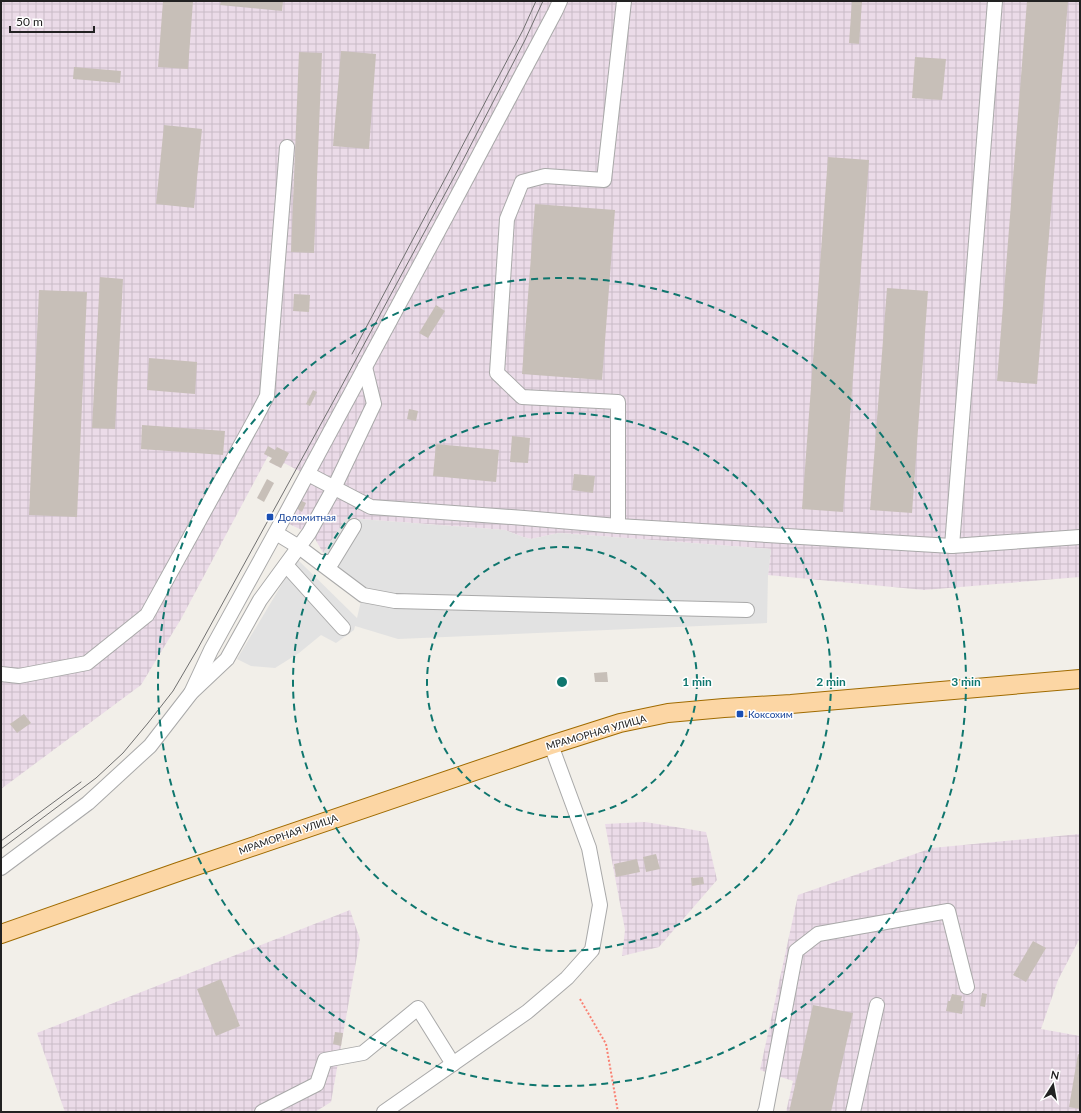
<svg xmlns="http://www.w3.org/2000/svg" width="1081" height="1113" font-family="Lato,sans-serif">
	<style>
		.industrial { fill: url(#industrial-grid) }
		.parking { fill: #e2e2e2 }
		.building { fill: #c7bfb8 }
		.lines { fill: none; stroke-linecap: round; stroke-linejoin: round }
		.minor-casing { stroke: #a9a9a9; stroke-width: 16 }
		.major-casing { stroke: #a06b00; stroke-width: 20 }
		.path { stroke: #fa8072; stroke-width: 2; stroke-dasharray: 2 2; stroke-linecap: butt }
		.minor { stroke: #fff; stroke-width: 14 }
		.major { stroke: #fcd6a4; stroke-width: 18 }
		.tram { stroke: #707070; stroke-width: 1 }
		.ring { fill: none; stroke: #0f766e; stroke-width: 2; stroke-dasharray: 7 5 }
		.transit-dot { fill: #1a4fb4; stroke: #fff; stroke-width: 1.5 }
		.labels { text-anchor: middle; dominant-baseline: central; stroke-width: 3; stroke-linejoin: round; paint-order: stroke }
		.transit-label { font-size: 10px; fill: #164399; stroke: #fff; text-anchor: start }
		.street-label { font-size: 10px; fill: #222; stroke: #fff }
		.centre { fill: #0f766e; stroke: #fff; stroke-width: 2 }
		.ring-label { font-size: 12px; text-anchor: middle; font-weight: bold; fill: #0f766e; stroke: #fff; stroke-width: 3; stroke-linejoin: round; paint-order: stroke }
	</style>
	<defs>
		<pattern id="industrial-grid" width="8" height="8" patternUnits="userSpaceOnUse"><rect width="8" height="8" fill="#ebdbe8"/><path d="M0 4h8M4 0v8" fill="none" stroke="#c9bcc7"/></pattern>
	</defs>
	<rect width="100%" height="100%" fill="#f2efe9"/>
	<g class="industrial">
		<polygon points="1,1 1080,1 1080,577 924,590 768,575 771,549 559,533 531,539 523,537 505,530 347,518 323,553 313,535 278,519 303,473 284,463 281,468 269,462 272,458 268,456 181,619 141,685 1,789"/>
		<polygon points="645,822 706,832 717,880 659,947 622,956 625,930 605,824"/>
		<polygon points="1080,834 1080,938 1058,980 1041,1029 1080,1036 1080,1112 786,1112 793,1081 760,1070 798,895 932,848"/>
		<polygon points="350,910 360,939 331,1102 315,1112 65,1112 37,1033"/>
	</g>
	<polygon class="parking" points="346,518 505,530 523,537 531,539 559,533 771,549 768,575 767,623 398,639 355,626 354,630 336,643 321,635 299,653 275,668 251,666 237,659 297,559 357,618 364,588 332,562 323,553"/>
	<g class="building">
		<polygon points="163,1 193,1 188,69 158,67"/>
		<polygon points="221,1 283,1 282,11 220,5"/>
		<polygon points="852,1 862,1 859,44 849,43"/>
		<polygon points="1027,1 1068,1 1037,384 997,381"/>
		<polygon points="341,51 376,54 369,149 333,146"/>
		<polygon points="299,52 322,53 314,253 291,252"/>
		<polygon points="915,57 946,59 942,100 912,98"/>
		<polygon points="74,67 121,71 120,83 73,79"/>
		<polygon points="164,125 202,129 194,208 156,204"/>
		<polygon points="828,157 869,160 843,512 802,509"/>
		<polygon points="535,204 615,210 602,380 522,374"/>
		<polygon points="100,277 123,279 115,429 92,428"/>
		<polygon points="887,288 928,291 912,513 870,510"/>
		<polygon points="39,290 87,292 77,517 29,515"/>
		<polygon points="294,294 310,295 309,312 293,311"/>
		<polygon points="436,305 445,311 428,338 419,333"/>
		<polygon points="149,358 197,362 195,394 147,390"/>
		<polygon points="313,390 317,392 310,406 306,404"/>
		<polygon points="409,409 418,411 416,421 407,419"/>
		<polygon points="142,425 225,431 223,455 141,449"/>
		<polygon points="512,436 530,438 528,463 510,462"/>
		<polygon points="436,444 499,450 496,482 433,476"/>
		<polygon points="268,446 275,450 277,447 289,453 281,468 269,462 272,458 264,454"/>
		<polygon points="574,474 595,476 593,493 572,490"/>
		<polygon points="267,479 274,483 264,502 257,498"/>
		<polygon points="300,500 306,503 302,512 296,508"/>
		<polygon points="607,672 608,682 595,682 594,673"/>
		<polygon points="24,714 31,723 17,733 10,724"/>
		<polygon points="656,854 660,869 646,872 643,857"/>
		<polygon points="637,859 640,872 616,877 614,864"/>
		<polygon points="703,877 704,884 692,886 691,878"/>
		<polygon points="1033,941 1046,948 1026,982 1013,975"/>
		<polygon points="221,979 240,1026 216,1036 197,989"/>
		<polygon points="982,993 987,994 985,1007 980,1006"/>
		<polygon points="952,994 962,996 961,1001 964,1001 962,1014 946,1011 948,1001 950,1001"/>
		<polygon points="813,1005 853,1013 831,1112 789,1112"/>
		<polygon points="335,1032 343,1033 341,1046 333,1044"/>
		<polygon points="1078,1054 1080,1055 1080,1109 1069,1107"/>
	</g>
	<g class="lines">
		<defs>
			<g id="minor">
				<polyline points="308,474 371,507 524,518 618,526 952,546 1080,537"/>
				<polyline points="618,526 618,402 522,397 497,373 507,219 522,182 545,176 604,180 624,1"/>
				<polyline points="276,533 299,547 363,595 395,601 747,610"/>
				<polyline points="952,546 995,1"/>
				<polyline points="320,562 332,562 354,526"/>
				<polyline points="286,565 343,628"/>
				<polyline points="1,674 19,676 87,663 147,615 254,421 267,396 287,147"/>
				<polyline points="191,693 211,650 282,521 454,202 555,12 560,1"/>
				<polyline points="1,868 88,803 150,746 191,693 227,659 260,600 309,533 334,488 374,404 365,367"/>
				<polyline points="262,1112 317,1084 325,1060 363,1053 418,1008 453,1064"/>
				<polyline points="384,1112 527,1012 567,978 592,950 600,905 589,848 551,745"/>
				<polyline points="765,1112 766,1110 796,951 818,934 948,911 967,987"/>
				<polyline points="853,1112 877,1005"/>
			</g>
			<polyline id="major" points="1,934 178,872 551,745 620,723 668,713 724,708 791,704 1080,679"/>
		</defs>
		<use href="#minor" class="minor-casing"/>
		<use href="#major" class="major-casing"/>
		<polyline class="path" points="580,999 606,1044 618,1112"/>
		<use href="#minor" class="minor"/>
		<use href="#major" class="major"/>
		<g class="tram">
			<polyline points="352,354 446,177 523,30 536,1"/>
			<polyline points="1,841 81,782"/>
			<polyline points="1,849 96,778 123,753 148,723 173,691 197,650 333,402 460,166 525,40 543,1"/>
		</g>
	</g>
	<g class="ring">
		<circle cx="562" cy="682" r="135"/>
		<circle cx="562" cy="682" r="269"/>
		<circle cx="562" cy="682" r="404"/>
	</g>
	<g class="transit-dot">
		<rect x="266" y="513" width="8" height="8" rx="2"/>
		<rect x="736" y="710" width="8" height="8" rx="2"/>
	</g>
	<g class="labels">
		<g class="transit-label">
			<text x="278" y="517">Доломитная</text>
			<text x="748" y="714">Коксохим</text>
		</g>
		<g class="street-label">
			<text transform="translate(596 732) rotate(-16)">МРАМОРНАЯ УЛИЦА</text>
			<text transform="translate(288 834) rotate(-19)">МРАМОРНАЯ УЛИЦА</text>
		</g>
	</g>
	<circle cx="562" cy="682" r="6" class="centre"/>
	<g class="ring-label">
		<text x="697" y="686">1 min</text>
		<text x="831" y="686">2 min</text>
		<text x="966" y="686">3 min</text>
	</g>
	<rect width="1081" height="1113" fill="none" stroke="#222222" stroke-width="4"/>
	<g transform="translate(1053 1085) rotate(11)" stroke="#ffffff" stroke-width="3" paint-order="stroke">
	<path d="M0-3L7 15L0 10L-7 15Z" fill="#222222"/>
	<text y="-6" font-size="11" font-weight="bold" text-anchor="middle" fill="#222222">N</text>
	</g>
	<path d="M10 26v6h84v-6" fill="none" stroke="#222222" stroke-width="2"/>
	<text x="16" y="26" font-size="12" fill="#222222" stroke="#ffffff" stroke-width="3" paint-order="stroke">50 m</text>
</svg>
